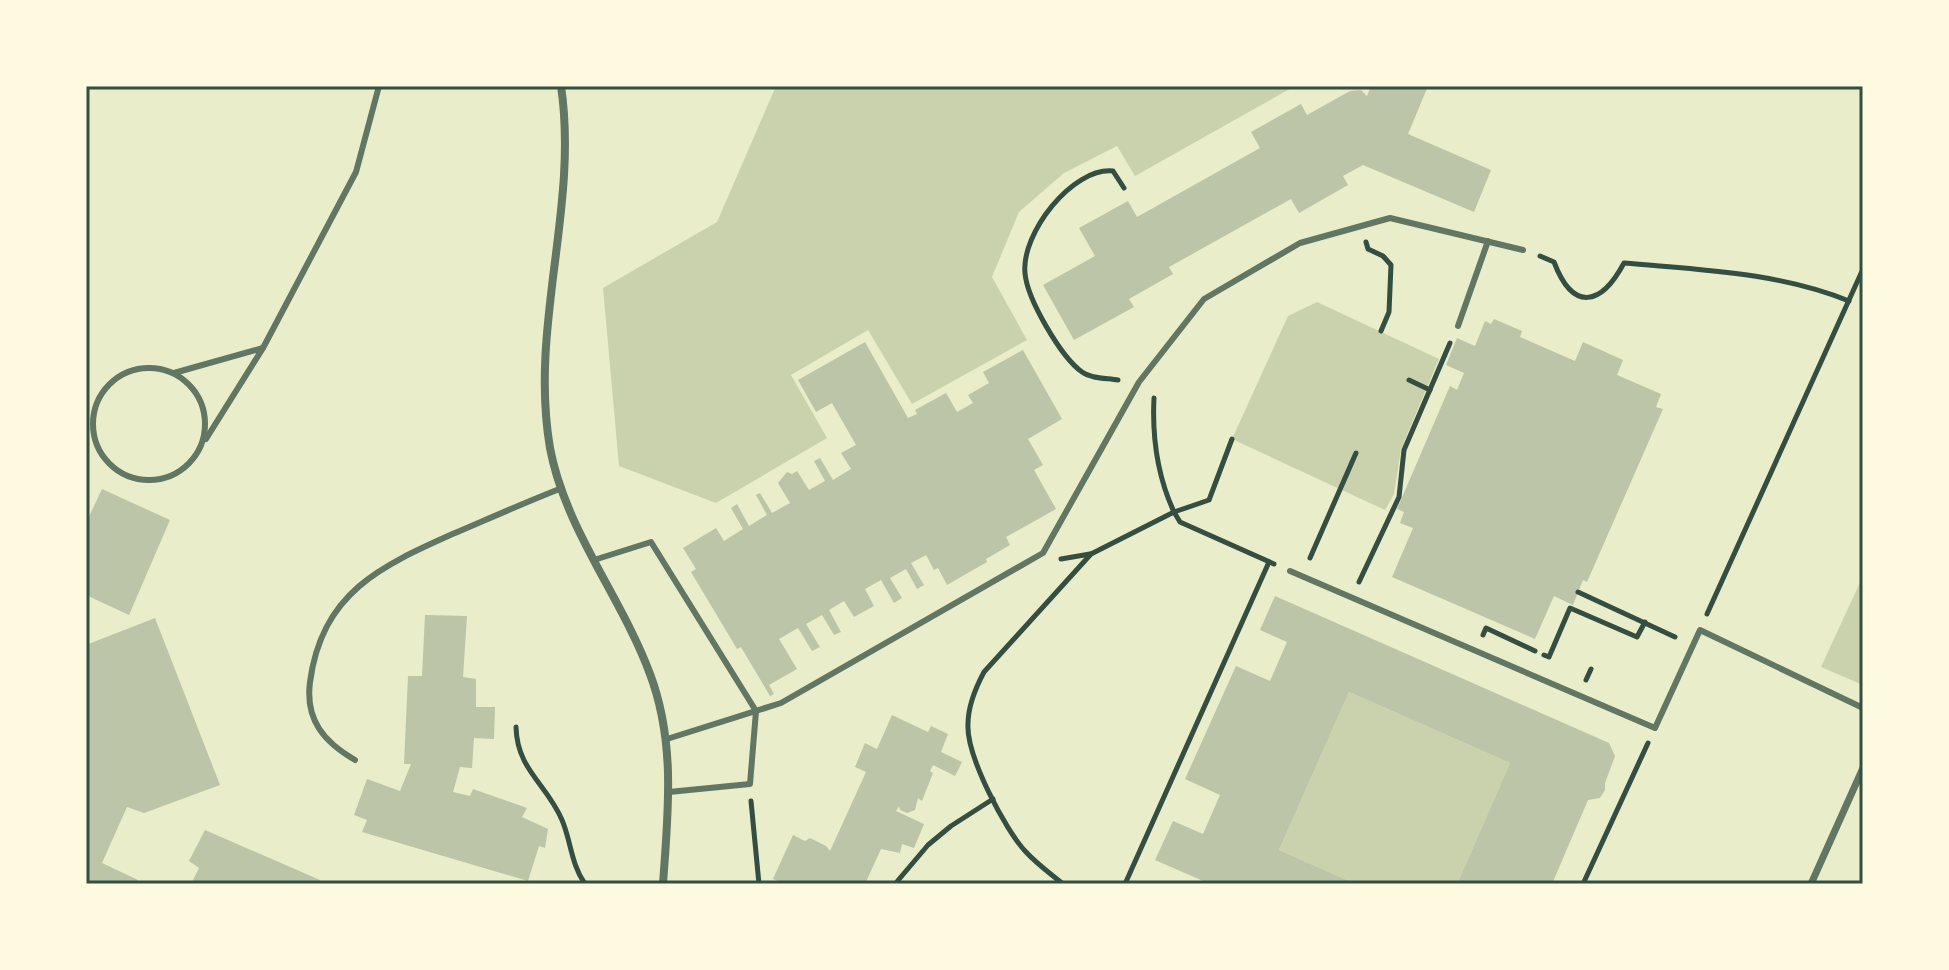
<svg xmlns="http://www.w3.org/2000/svg" width="1949" height="970" font-family="'PT Sans',sans-serif">
	<style>
		.green { fill: #cad2ad }
		.building { fill: #bcc5a7 }
		.lines { fill: none; stroke-linecap: round; stroke-linejoin: round }
		.path { stroke: #344e41; stroke-width: 5 }
		.service { stroke: #617663; stroke-width: 6 }
		.pedestrian { stroke: #617663; stroke-width: 7 }
		.minor { stroke: #617663; stroke-width: 8 }
		.neatline { fill: none; stroke: #344e41; stroke-width: 3 }
	</style>
	<rect width="100%" height="100%" fill="#e9edc9"/>
	<g class="green">
		<polygon points="776,86 1295,86 1135,176 1117,146 1064,173 1019,212 992,277 1027,340 912,404 868,330 791,375 827,438 716,503 619,466 603,288 717,222"/>
		<polygon points="1317,302 1439,359 1401,449 1394,494 1385,510 1232,439 1288,316"/>
		<polygon points="1863,576 1863,685 1821,667"/>
		<polygon points="1349,692 1510,763 1457,884 1356,884 1279,850"/>
	</g>
	<g class="building">
		<polygon points="1371,86 1428,86 1408,134 1491,170 1474,212 1363,165 1343,176 1348,185 1299,213 1291,199 1169,267 1173,274 1129,299 1134,307 1074,340 1043,285 1095,256 1079,228 1128,201 1137,217 1260,148 1251,132 1301,104 1307,115 1350,91 1361,90 1367,96"/>
		<polygon points="1494,319 1522,331 1520,337 1575,361 1583,342 1623,360 1617,375 1661,394 1656,407 1663,409 1587,582 1583,580 1573,605 1554,596 1535,639 1392,577 1413,528 1400,523 1404,512 1397,509 1450,386 1457,390 1464,373 1446,365 1457,338 1475,346 1485,321 1491,324"/>
		<polygon points="865,342 908,418 917,414 915,410 946,393 957,412 973,403 968,395 989,383 983,372 1023,350 1062,419 1028,439 1043,465 1034,470 1056,509 1006,537 1010,545 986,559 987,562 947,585 938,568 934,570 926,555 911,563 924,585 917,589 906,569 890,578 902,598 894,603 881,580 865,589 874,606 854,617 844,601 829,610 841,632 834,635 822,615 806,624 820,647 812,651 798,628 779,639 797,669 769,685 774,694 770,696 741,647 737,649 691,572 696,569 683,548 716,528 724,541 743,529 731,508 737,504 749,526 767,515 756,495 760,493 772,513 790,503 778,483 787,472 792,474 797,471 809,490 825,481 814,461 820,458 833,480 851,469 841,453 856,445 832,403 816,412 798,380"/>
		<polygon points="102,489 170,520 129,615 86,595 86,523"/>
		<polygon points="1275,596 1609,743 1615,756 1605,783 1605,790 1600,798 1588,800 1552,884 1457,884 1510,763 1349,692 1279,850 1356,884 1210,884 1155,860 1173,821 1203,834 1220,795 1185,779 1236,666 1270,681 1287,642 1260,630"/>
		<polygon points="425,615 467,616 463,677 476,679 476,707 495,707 494,739 474,738 472,768 460,767 453,792 470,796 473,789 527,808 522,817 548,829 545,848 539,846 528,881 362,832 367,820 354,815 367,779 400,791 411,764 404,764 408,676 422,676"/>
		<polygon points="155,618 220,785 144,813 127,807 102,863 138,880 136,884 86,884 86,645"/>
		<polygon points="892,715 928,732 931,726 948,734 941,752 962,762 955,776 933,765 930,771 933,773 922,801 918,798 915,810 907,813 900,810 899,806 896,811 924,824 914,848 902,844 900,853 881,849 865,884 779,884 780,882 773,879 793,835 805,841 810,838 826,846 830,851 866,772 855,767 865,743 877,749"/>
		<polygon points="205,830 320,880 318,884 195,884 192,882 199,868 189,861"/>
	</g>
	<g class="lines">
		<g class="path">
			<polyline points="1366,242 1368,249 1383,256 1391,265 1389,312 1381,331"/>
			<path d="M1540,256L1554,262C1573,312 1601,306 1624,263C1700,270 1777,272 1849,301"/>
			<path d="M1118,380C1107,378 1092,379 1082,372C1061,357 1027,299 1025,273C1021,234 1072,167 1113,171L1124,188"/>
			<polyline points="1409,380 1430,390"/>
			<path d="M1154,398C1152,438 1157,475 1174,512L1209,500L1232,439"/>
			<polyline points="1310,558 1356,453"/>
			<polyline points="1061,559 1090,554"/>
			<polyline points="1359,582 1399,497 1404,450 1450,343"/>
			<polyline points="1578,592 1675,637"/>
			<polyline points="1707,614 1863,269"/>
			<polyline points="1483,635 1486,628 1535,651"/>
			<polyline points="1544,655 1549,657 1570,608 1637,637 1645,622"/>
			<polyline points="1586,680 1591,669"/>
			<path d="M516,727C517,770 547,784 562,820C571,841 571,864 585,884"/>
			<polyline points="751,801 759,884"/>
			<polyline points="895,884 928,845 951,826 993,799"/>
			<path d="M1063,884C1051,874 1037,864 1026,852C1005,830 966,755 968,724C968,707 976,687 984,672L1091,554L1174,512L1180,522L1274,564"/>
			<polyline points="1125,884 1269,562"/>
			<polyline points="1583,884 1648,743"/>
		</g>
		<g class="service">
			<polyline points="1458,326 1488,241"/>
			<polyline points="263,348 356,172 379,86"/>
			<circle cx="149" cy="424" r="56"/>
			<polyline points="174,373 263,348 206,439"/>
			<polyline points="594,560 651,542 756,711 750,784 669,792"/>
			<polyline points="1290,571 1655,728 1700,630 1863,708"/>
			<polyline points="667,739 781,703 1043,553 1139,382 1204,299 1300,243 1390,218 1523,250"/>
			<path d="M355,760C324,742 305,720 310,682C322,592 381,566 455,533C490,518 526,502 562,488"/>
		</g>
		<polyline class="pedestrian" points="1811,884 1863,768"/>
		<path class="minor" d="M561,86C579,207 529,326 550,448C565,529 622,598 650,674C676,743 668,813 663,884"/>
	</g>
	<rect width="1949" height="970" fill="none" stroke="#fefae0" stroke-width="176"/>
	<rect x="88" y="88" width="1773" height="794" class="neatline"/>
</svg>
